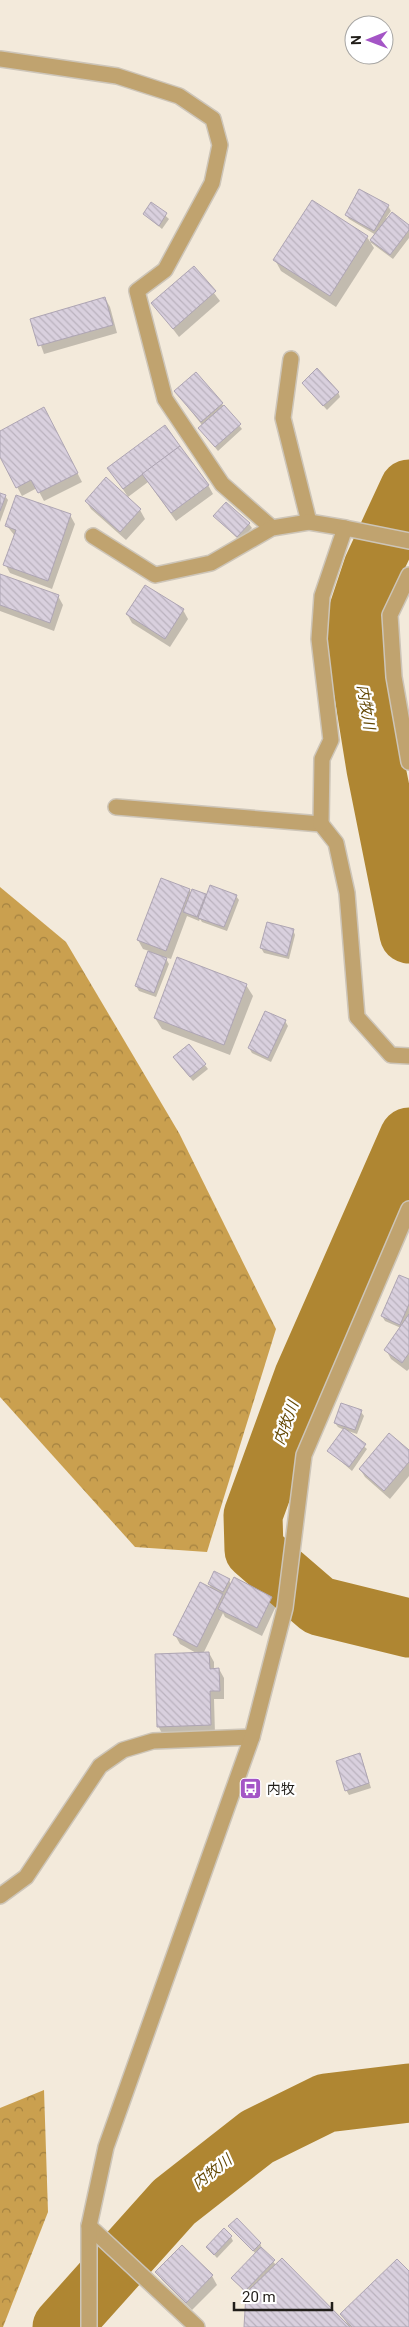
<svg xmlns="http://www.w3.org/2000/svg" width="409" height="2327" font-family="Roboto,'Noto Sans JP',sans-serif">
	<style>
		.forest { fill: url(#forest-crowns) }
		.shadow { fill: #0003 }
		.lines { fill: none; stroke-linecap: round; stroke-linejoin: round }
		.river { stroke: #af8632; stroke-width: 59 }
		.building { fill: url(#building-back-hatch); stroke: #aea5b3 }
		.minor-casing { stroke: #cdc5b8; stroke-width: 18 }
		.minor { stroke: #c0a36f; stroke-width: 15 }
		.labels { text-anchor: middle; dominant-baseline: central; stroke-width: 4.5; stroke-linejoin: round; paint-order: stroke }
		.poi-label { font-size: 14px; fill: #211e19; stroke: #fff; text-anchor: start }
		.water-label { font-size: 15px; font-style: italic; fill: #644804; stroke: #fff }
	</style>
	<defs>
		<pattern id="forest-crowns" width="20" height="18" patternUnits="userSpaceOnUse" patternTransform="scale(1.25)"><rect width="20" height="18" fill="#caa04f"/><path d="M2 6a3 3 0 1 1 6 0M12 15a3 3 0 1 1 6 0" fill="none" stroke="#a48241"/></pattern>
		<pattern id="building-back-hatch" width="6" height="6" patternUnits="userSpaceOnUse" patternTransform="scale(1.25)"><rect width="6" height="6" fill="#d9d0de"/><path d="M-1 5l2 2M0 0l6 6M5-1l2 2" fill="none" stroke="#bab2be"/></pattern>
	</defs>
	<rect width="100%" height="100%" fill="#f3eadb"/>
	<g class="forest">
		<polygon points="0,887 66,942 179,1133 276,1329 207,1552 135,1547 0,1397"/>
		<polygon points="44,2090 48,2212 3,2327 0,2327 0,2108"/>
	</g>
	<g class="shadow">
		<polygon points="312,202 367,237 374,248 336,307 281,271 275,260"/>
		<polygon points="151,203 169,219 162,229 144,214"/>
		<polygon points="388,206 391,211 386,218 409,227 409,238 393,259 370,242 376,235 349,219 346,215"/>
		<polygon points="194,267 220,301 179,337 153,303"/>
		<polygon points="105,298 110,307 117,333 44,354 32,320"/>
		<polygon points="304,384 338,392 340,397 327,410"/>
		<polygon points="175,391 222,404 242,429 218,451 202,432 199,428 202,425"/>
		<polygon points="49,418 82,482 44,501 37,488 22,496 0,455 0,432"/>
		<polygon points="109,468 208,485 213,494 176,521 148,482 128,497"/>
		<polygon points="0,494 5,496 8,500 0,522"/>
		<polygon points="86,501 140,510 145,519 126,540 91,509"/>
		<polygon points="70,515 75,524 52,589 10,573 5,564 15,536 7,526"/>
		<polygon points="215,516 249,524 252,528 240,541"/>
		<polygon points="0,575 58,596 63,605 54,631 0,611"/>
		<polygon points="183,610 188,619 170,647 132,623 127,614"/>
		<polygon points="189,890 191,893 205,896 207,898 236,896 239,900 227,931 202,922 200,919 199,921 187,916 171,959 165,957 169,964 156,997 139,991 136,986 149,951 143,949 138,940"/>
		<polygon points="293,930 295,935 289,959 264,953 261,948"/>
		<polygon points="246,985 253,996 230,1055 162,1029 155,1018"/>
		<polygon points="285,1021 288,1026 271,1062 252,1053 249,1048"/>
		<polygon points="189,1045 208,1069 193,1081 177,1062"/>
		<polygon points="409,1281 409,1369 407,1371 391,1359 386,1350 401,1328 385,1321 382,1316"/>
		<polygon points="361,1412 364,1416 357,1434 345,1430 367,1449 352,1471 329,1451 344,1430 338,1427 335,1423"/>
		<polygon points="409,1451 409,1476 390,1499 365,1477 360,1469"/>
		<polygon points="229,1580 231,1585 271,1597 276,1606 262,1636 225,1617 223,1613 203,1654 209,1653 214,1662 214,1670 219,1669 224,1678 224,1699 214,1699 215,1734 163,1735 158,1726 198,1654 180,1644 175,1635 212,1590 209,1584"/>
		<polygon points="362,1759 371,1788 349,1795 346,1790"/>
		<polygon points="230,2226 260,2243 262,2249 276,2265 348,2325 342,2315 409,2273 409,2327 245,2327 247,2295 233,2278 256,2254"/>
		<polygon points="231,2237 233,2241 217,2258 207,2247"/>
		<polygon points="157,2272 212,2276 217,2285 192,2310 162,2280"/>
	</g>
	<g class="lines">
		<g class="river">
			<polyline points="409,489 373,567 353,627 376,769 409,934"/>
			<polyline points="409,1137 303,1378 253,1515 254,1550 319,1606 409,1628"/>
			<polyline points="62,2327 174,2202 257,2137 326,2103 409,2093"/>
		</g>
	</g>
	<g class="building">
		<polygon points="359,189 389,205 374,231 345,215"/>
		<polygon points="312,200 368,236 330,296 273,260"/>
		<polygon points="151,202 167,213 159,226 143,214"/>
		<polygon points="392,212 409,225 409,230 390,255 370,240"/>
		<polygon points="194,266 216,291 173,329 151,303"/>
		<polygon points="105,297 113,325 38,346 30,319"/>
		<polygon points="317,368 339,392 323,406 302,383"/>
		<polygon points="196,372 223,403 201,422 174,391"/>
		<polygon points="224,405 241,424 215,447 198,428"/>
		<polygon points="44,407 78,473 38,493 31,480 16,488 0,457 0,431"/>
		<polygon points="165,425 180,446 123,489 107,468"/>
		<polygon points="180,446 209,485 171,513 142,474"/>
		<polygon points="106,477 141,509 120,532 85,501"/>
		<polygon points="0,493 6,495 0,511"/>
		<polygon points="16,495 71,514 48,581 3,565 16,530 5,526"/>
		<polygon points="226,502 250,523 237,537 213,516"/>
		<polygon points="0,574 59,595 50,623 0,605"/>
		<polygon points="145,585 184,609 165,639 126,614"/>
		<polygon points="161,878 190,889 166,951 137,940"/>
		<polygon points="210,885 237,895 224,927 198,918"/>
		<polygon points="192,889 206,894 197,917 183,912"/>
		<polygon points="267,922 294,929 287,956 260,948"/>
		<polygon points="148,951 167,958 154,993 135,986"/>
		<polygon points="177,957 247,984 224,1045 154,1018"/>
		<polygon points="265,1011 286,1020 268,1058 248,1048"/>
		<polygon points="189,1044 206,1064 190,1077 173,1057"/>
		<polygon points="399,1275 409,1279 409,1304 400,1325 381,1316"/>
		<polygon points="409,1314 409,1353 402,1363 384,1350"/>
		<polygon points="341,1403 362,1410 355,1430 334,1423"/>
		<polygon points="344,1428 366,1444 349,1467 327,1451"/>
		<polygon points="389,1433 409,1450 409,1462 384,1491 359,1469"/>
		<polygon points="214,1571 230,1579 223,1592 208,1584"/>
		<polygon points="234,1577 272,1597 257,1628 218,1609"/>
		<polygon points="200,1582 223,1594 197,1647 173,1635"/>
		<polygon points="209,1652 210,1669 219,1668 220,1691 210,1691 211,1725 157,1727 155,1654"/>
		<polygon points="360,1753 369,1783 345,1791 336,1761"/>
		<polygon points="237,2218 261,2243 253,2251 228,2226"/>
		<polygon points="224,2228 232,2236 214,2255 206,2247"/>
		<polygon points="182,2245 213,2275 186,2303 155,2272"/>
		<polygon points="261,2247 275,2260 245,2291 231,2278"/>
		<polygon points="282,2258 350,2327 244,2327 246,2293"/>
		<polygon points="397,2259 409,2271 409,2327 352,2327 340,2314"/>
	</g>
	<g class="lines">
		<defs>
			<g id="minor">
				<polyline points="0,59 117,76 179,96 213,119 220,145 212,183 165,270 137,291 165,399 222,484 272,528"/>
				<polyline points="291,359 283,418 309,522"/>
				<polyline points="93,536 155,575 211,563 272,528 309,522 345,528"/>
				<polyline points="409,575 390,615 394,677 409,762"/>
				<polyline points="116,807 321,824 336,843 347,893 357,1017 391,1055 409,1056"/>
				<polyline points="321,824 322,759 331,740 319,639 322,596 345,528 409,541"/>
				<polyline points="0,1896 26,1877 100,1766 123,1750 153,1741 252,1737"/>
				<polyline points="89,2226 197,2327"/>
				<polyline points="89,2327 89,2226 106,2147 252,1737 285,1608 304,1455 409,1209"/>
			</g>
		</defs>
		<use href="#minor" class="minor-casing"/>
		<use href="#minor" class="minor"/>
	</g>
	<defs>
		<symbol id="bus-square" viewBox="-11 -11 22 22"><rect x="-9" y="-9" width="18" height="18" rx="4" fill="#a455c6" stroke="#fff"/><path d="M-5-6H5V4H4V6H2V4H-2V6H-4V4H-5ZM-3.5-4V0h7V-4ZM-3.5 1.2v1.5H-2V1.2ZM2 1.2v1.5H3.5V1.2Z" fill="#fff"/></symbol>
	</defs>
	<g fill-rule="evenodd">
		<use href="#bus-square" x="238" y="1776" width="25" height="25"/>
	</g>
	<g class="labels">
		<g class="poi-label">
			<text x="267" y="1789">内牧</text>
		</g>
		<g class="water-label">
			<text transform="translate(366 707) rotate(81)">内牧川</text>
			<text transform="translate(286 1423) rotate(-70)">内牧川</text>
			<text transform="translate(212 2172) rotate(-38)">内牧川</text>
		</g>
	</g>
	<g transform="translate(369 40) rotate(269)"><circle r="24" fill="#ffffff" stroke="#a6a5a3"/>
	<path d="M0-4L9 19L0 12L-9 19Z" fill="#a455c6"/>
	<text y="-8" font-size="14" font-weight="bold" text-anchor="middle" fill="#211e19">N</text>
	</g>
	<path d="M234 2302v8h98v-8" fill="none" stroke="#211e19" stroke-width="2.5"/>
	<text x="242" y="2302" font-size="15" fill="#211e19" stroke="#ffffff" stroke-width="4" paint-order="stroke">20 m</text>
</svg>
